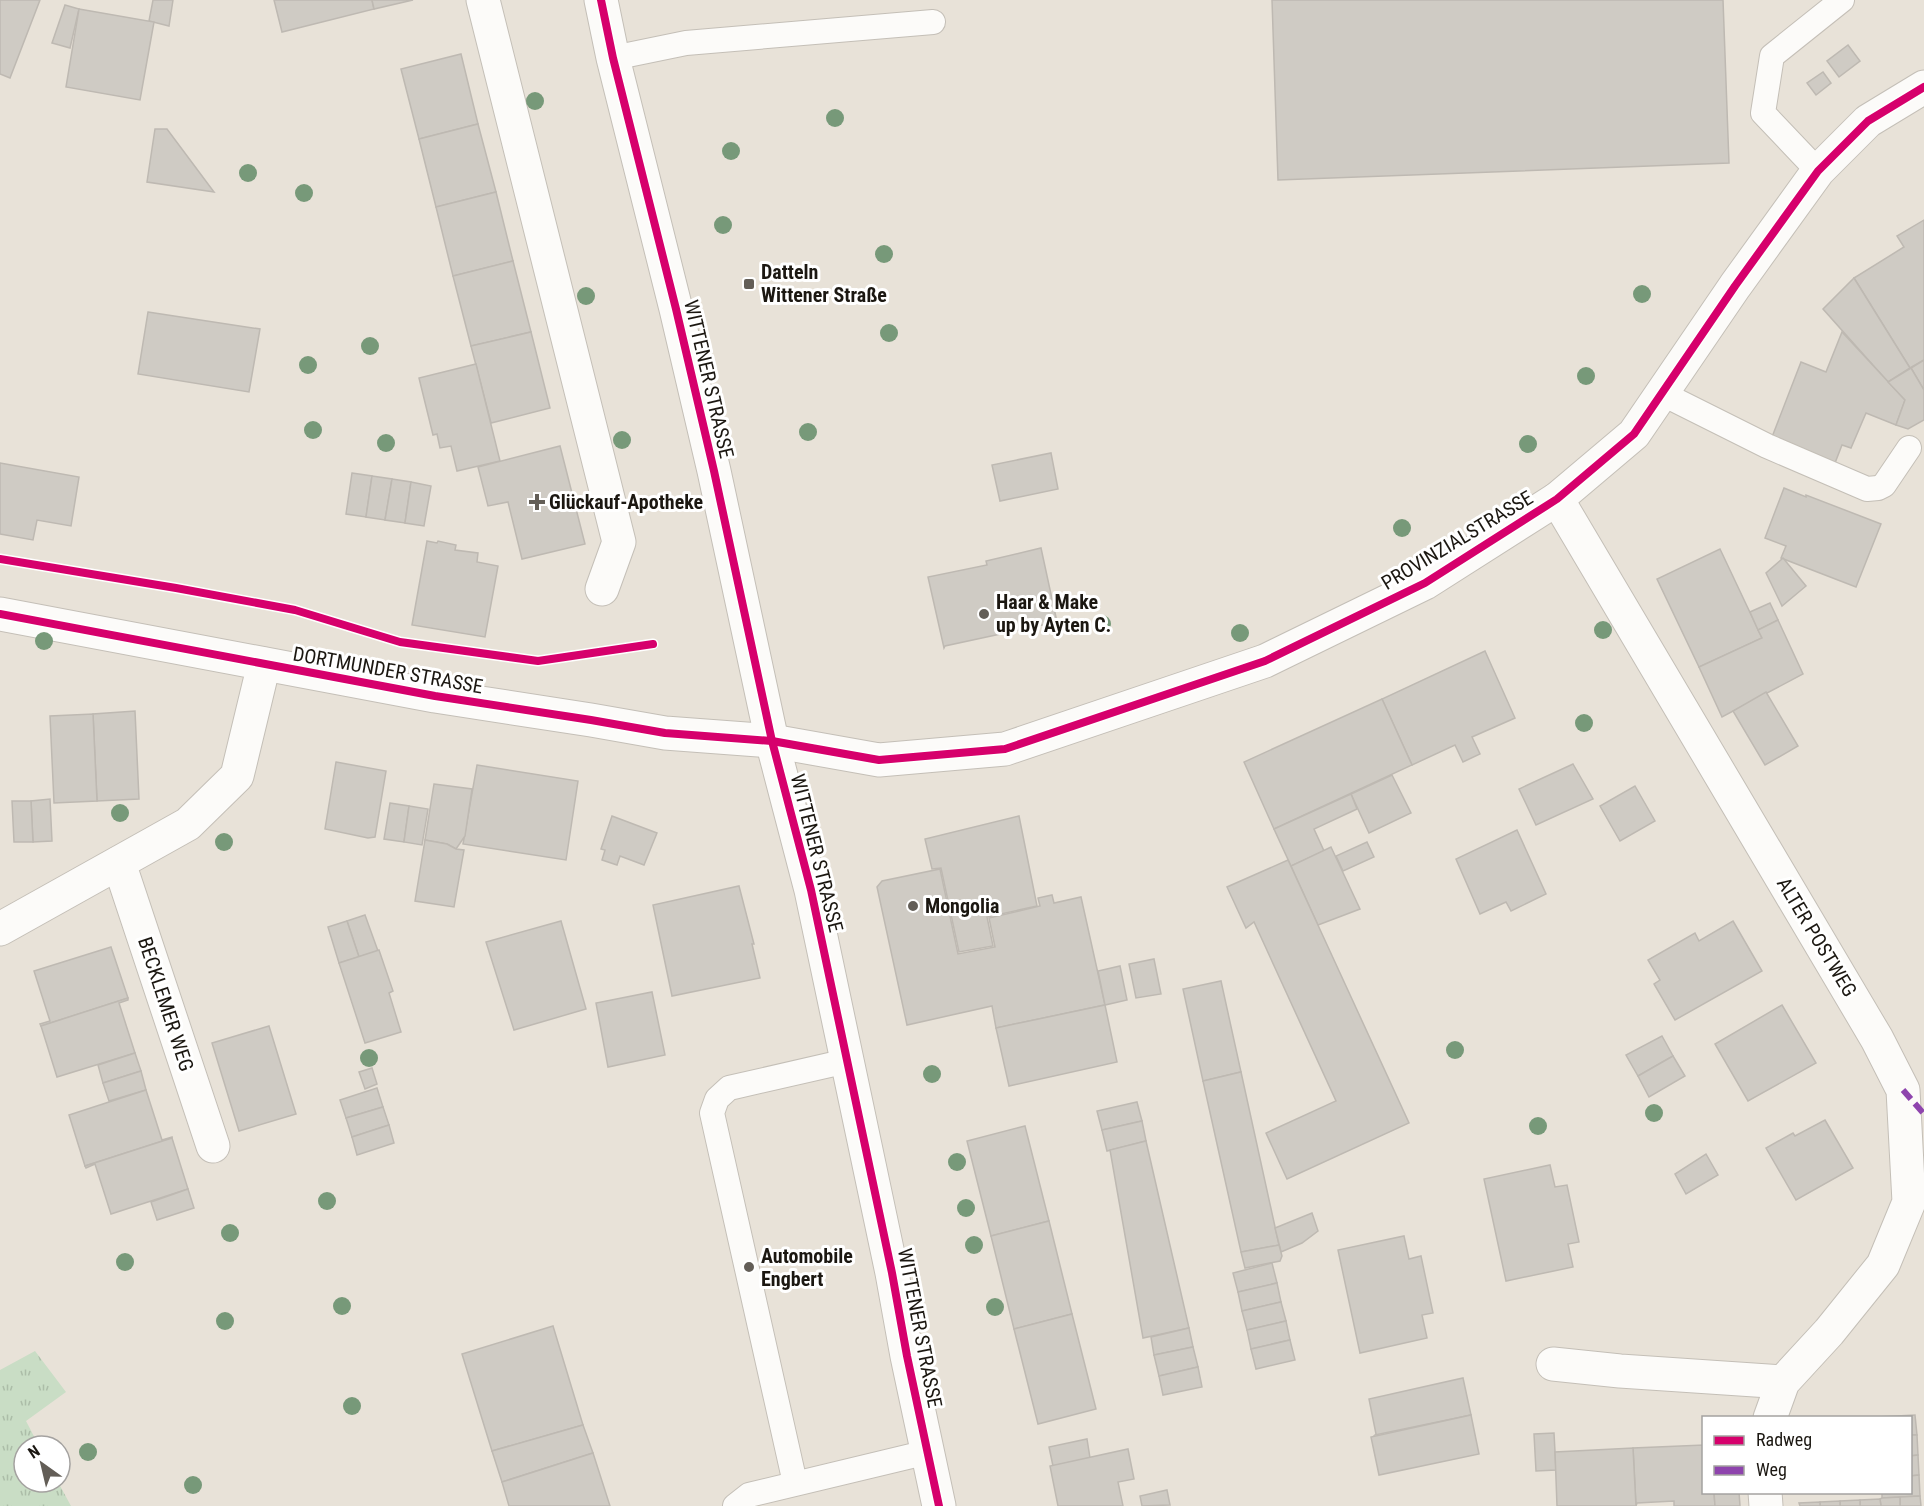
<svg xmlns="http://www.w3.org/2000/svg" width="1924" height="1506" font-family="'Roboto Condensed',sans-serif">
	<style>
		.grass { fill: url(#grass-tufts) }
		.building { fill: #cfcbc4; stroke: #beb9b2; stroke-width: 1.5 }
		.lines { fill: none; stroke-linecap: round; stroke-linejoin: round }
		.lane-casing { stroke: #c4bfb7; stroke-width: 26 }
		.street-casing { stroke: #c4bfb7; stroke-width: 35 }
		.secondary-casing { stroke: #c4bfb7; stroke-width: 35 }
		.primary-casing { stroke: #c4bfb7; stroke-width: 35 }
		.lane { stroke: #fcfbf9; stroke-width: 24 }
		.street { stroke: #fcfbf9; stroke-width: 33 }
		.secondary { stroke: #fcfbf9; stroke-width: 33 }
		.primary { stroke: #fcfbf9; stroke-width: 33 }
		.quiet { stroke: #8e44ad; stroke-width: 6; stroke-dasharray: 12 6; stroke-linecap: butt }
		.cycleway-casing { stroke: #fff; stroke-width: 11 }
		.cycleway { stroke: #d6006c; stroke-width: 8 }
		.tree { fill: #779979 }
		.poi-dot { fill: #635e57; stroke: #fff; stroke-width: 2 }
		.labels { text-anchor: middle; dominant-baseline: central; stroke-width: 6; stroke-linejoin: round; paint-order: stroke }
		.poi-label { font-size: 20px; font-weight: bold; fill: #1b1711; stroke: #fff; text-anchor: start }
		.street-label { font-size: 20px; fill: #1b1711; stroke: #fff }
	</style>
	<defs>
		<pattern id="grass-tufts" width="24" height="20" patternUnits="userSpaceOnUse" patternTransform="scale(1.5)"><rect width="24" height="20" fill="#c9ddc5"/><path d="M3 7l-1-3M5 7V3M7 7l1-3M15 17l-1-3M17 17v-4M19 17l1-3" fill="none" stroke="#acbda8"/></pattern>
	</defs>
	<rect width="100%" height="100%" fill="#e8e2d8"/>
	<polygon class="grass" points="35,1351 66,1392 26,1421 39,1446 24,1446 24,1482 58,1482 71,1506 0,1506 0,1370"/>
	<g class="building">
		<polygon points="0,0 40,0 10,78 0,74"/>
		<polygon points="153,0 173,0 169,26 149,21"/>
		<polygon points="274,0 372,0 374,9 282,32"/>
		<polygon points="372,0 413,0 374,9"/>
		<polygon points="1272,0 1723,0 1729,163 1278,180"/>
		<polygon points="65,5 79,9 70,48 52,43"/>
		<polygon points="79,9 154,22 140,100 66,87"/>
		<polygon points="1848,45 1860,61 1839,77 1827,61"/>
		<polygon points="461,54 478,124 419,139 401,69"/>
		<polygon points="1823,72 1831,83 1816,95 1807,83"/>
		<polygon points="478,124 496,192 436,207 419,139"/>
		<polygon points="155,129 167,129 214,192 147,182"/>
		<polygon points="496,192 513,261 453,276 436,207"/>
		<polygon points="1924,220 1924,360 1910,368 1854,278 1904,247 1897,236"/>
		<polygon points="513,261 531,332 471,346 453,276"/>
		<polygon points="1854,278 1910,368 1888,382 1823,309"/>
		<polygon points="148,312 260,329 249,392 138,374"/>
		<polygon points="531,332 550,408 491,423 471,346"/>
		<polygon points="1842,332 1905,400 1896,425 1866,413 1851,448 1842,445 1835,463 1772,437 1801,362 1826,372"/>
		<polygon points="1924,360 1924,390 1911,368"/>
		<polygon points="476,364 500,461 457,471 451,446 440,448 437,434 433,435 419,378"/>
		<polygon points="1911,368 1924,390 1924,420 1908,429 1896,425 1905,400 1888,382"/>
		<polygon points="560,446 585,544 522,559 508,502 488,506 478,467"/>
		<polygon points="1051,453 1058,489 1000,501 992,465"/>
		<polygon points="0,463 79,477 71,526 37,520 33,540 0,534"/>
		<polygon points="352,473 372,476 366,517 346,514"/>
		<polygon points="372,476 392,479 385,520 366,517"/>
		<polygon points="392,479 411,482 405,523 385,520"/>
		<polygon points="411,482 431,486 424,526 405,523"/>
		<polygon points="1784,488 1806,497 1806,495 1881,524 1856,587 1781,558 1786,546 1765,538"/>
		<polygon points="427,541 437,543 438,541 456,545 455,550 478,553 477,562 498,566 485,637 412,625"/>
		<polygon points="1041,548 1057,622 945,646 944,648 928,577 987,565 986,561"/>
		<polygon points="1720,549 1762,638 1699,667 1657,579"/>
		<polygon points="1783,558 1806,586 1782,606 1766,573"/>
		<polygon points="1770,603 1778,620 1758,630 1750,612"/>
		<polygon points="1778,620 1803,674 1722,717 1699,667 1762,638 1758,630"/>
		<polygon points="1485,651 1515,718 1472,737 1480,754 1463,762 1455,745 1412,765 1382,699"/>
		<polygon points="1766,692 1798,746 1765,765 1733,711"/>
		<polygon points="1382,699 1412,765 1274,829 1244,762"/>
		<polygon points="135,711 139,799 97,801 93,714"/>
		<polygon points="93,714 97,801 54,803 50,716"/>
		<polygon points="336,762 386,771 375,837 368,838 325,829"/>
		<polygon points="1573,764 1593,799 1536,825 1519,789"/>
		<polygon points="477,765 578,781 566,860 463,844"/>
		<polygon points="1392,775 1411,813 1369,833 1351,794"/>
		<polygon points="434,784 472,789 465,836 456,849 447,844 425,840"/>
		<polygon points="1635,786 1655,821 1620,841 1600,806"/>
		<polygon points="1351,794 1357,809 1314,829 1324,851 1291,866 1274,829"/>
		<polygon points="50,799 52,841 33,842 31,801"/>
		<polygon points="12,801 31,801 33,842 14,842"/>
		<polygon points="390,803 409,806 404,842 384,839"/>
		<polygon points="409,806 428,809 422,845 404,842"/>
		<polygon points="612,816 657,833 644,865 620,856 617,865 602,860 605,850 601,849"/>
		<polygon points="1019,816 1037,906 987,917 993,946 959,952 941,868 932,869 925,839"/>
		<polygon points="1517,830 1546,894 1511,911 1506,902 1480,914 1456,859"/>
		<polygon points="425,840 447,844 456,849 464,850 454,907 415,901"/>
		<polygon points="1367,842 1374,857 1343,871 1336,856"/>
		<polygon points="1331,847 1360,909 1318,925 1291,866"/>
		<polygon points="1288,860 1409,1123 1287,1179 1266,1133 1336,1101 1254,922 1246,928 1227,887"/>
		<polygon points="940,869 958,954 995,947 989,918 1040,906 1038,898 1052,895 1054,903 1081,897 1105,1005 996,1028 992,1006 907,1025 877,887 882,881"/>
		<polygon points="739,886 754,944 752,944 760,978 672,996 653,905"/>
		<polygon points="365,915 378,951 359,957 347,921"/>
		<polygon points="347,921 359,957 339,963 328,927"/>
		<polygon points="561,921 586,1009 514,1030 486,942"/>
		<polygon points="1733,921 1762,971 1675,1020 1654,984 1660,980 1648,960 1695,933 1699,941"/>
		<polygon points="111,947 128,998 41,1026 40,1024 50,1021 34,971"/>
		<polygon points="379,950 393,991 389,993 401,1032 365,1043 339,963"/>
		<polygon points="1154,959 1161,994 1136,998 1129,964"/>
		<polygon points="1120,966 1127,1000 1105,1005 1098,971"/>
		<polygon points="1221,981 1241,1072 1203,1081 1183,989"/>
		<polygon points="652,992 665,1055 608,1067 596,1003"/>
		<polygon points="128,998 128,1000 119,1003 135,1053 57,1077 41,1026"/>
		<polygon points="1105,1005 1117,1062 1009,1086 996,1028"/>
		<polygon points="1782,1005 1816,1063 1748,1101 1715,1044"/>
		<polygon points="269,1026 296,1114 239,1131 212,1043"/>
		<polygon points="1662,1036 1673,1056 1638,1076 1626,1055"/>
		<polygon points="135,1053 141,1071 103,1083 98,1065"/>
		<polygon points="1673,1056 1685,1076 1649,1097 1638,1076"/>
		<polygon points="372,1068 377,1084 365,1089 359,1072"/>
		<polygon points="141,1071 146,1090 109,1101 103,1083"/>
		<polygon points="1241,1072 1279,1245 1241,1252 1203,1081"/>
		<polygon points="377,1088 383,1107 346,1118 340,1100"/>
		<polygon points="146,1090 162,1140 172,1137 172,1138 85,1166 69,1115"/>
		<polygon points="1137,1102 1142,1121 1102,1130 1097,1111"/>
		<polygon points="383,1107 389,1125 352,1137 346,1118"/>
		<polygon points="1825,1120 1853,1168 1796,1200 1766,1148 1793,1133 1795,1136"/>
		<polygon points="1142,1121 1146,1141 1107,1151 1102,1130"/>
		<polygon points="389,1125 394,1143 357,1155 352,1137"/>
		<polygon points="1025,1126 1049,1221 991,1236 967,1141"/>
		<polygon points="172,1138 188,1189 111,1214 95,1164 86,1168 85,1166"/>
		<polygon points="1146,1141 1189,1328 1143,1338 1110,1150"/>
		<polygon points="1706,1154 1718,1175 1686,1194 1675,1174"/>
		<polygon points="1550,1165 1555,1187 1567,1185 1579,1242 1568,1244 1573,1267 1506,1281 1484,1179"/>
		<polygon points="188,1189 194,1208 157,1220 151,1202"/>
		<polygon points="1312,1213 1318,1231 1302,1243 1281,1252 1275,1228"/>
		<polygon points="1049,1221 1072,1314 1014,1329 991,1236"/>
		<polygon points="1404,1236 1409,1259 1421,1256 1433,1313 1422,1315 1427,1338 1360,1353 1338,1250"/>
		<polygon points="1279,1245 1282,1256 1280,1261 1245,1268 1241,1252"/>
		<polygon points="1272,1263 1277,1283 1238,1292 1233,1273"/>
		<polygon points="1277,1283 1281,1302 1242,1311 1238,1292"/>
		<polygon points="1281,1302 1286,1321 1247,1330 1242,1311"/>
		<polygon points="1072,1314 1096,1409 1038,1424 1014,1329"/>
		<polygon points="1286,1321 1290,1340 1251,1349 1247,1330"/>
		<polygon points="553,1326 583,1425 492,1451 462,1354"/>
		<polygon points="1189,1328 1193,1347 1154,1355 1151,1337"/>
		<polygon points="1290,1340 1295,1360 1256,1369 1251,1349"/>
		<polygon points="1193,1347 1198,1367 1159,1376 1154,1355"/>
		<polygon points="1198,1367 1202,1387 1163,1395 1159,1376"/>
		<polygon points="1463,1378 1471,1415 1375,1435 1376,1434 1369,1399"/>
		<polygon points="1471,1415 1479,1454 1379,1475 1371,1437"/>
		<polygon points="1915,1415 1917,1435 1910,1435 1910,1418 1877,1417"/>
		<polygon points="583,1425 593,1453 502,1482 492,1451"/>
		<polygon points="1554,1433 1556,1470 1536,1471 1534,1434"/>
		<polygon points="1910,1435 1917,1435 1918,1455 1910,1456"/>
		<polygon points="1087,1439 1090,1458 1053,1466 1049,1447"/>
		<polygon points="1704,1445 1704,1492 1714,1492 1715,1506 1674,1506 1674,1501 1637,1503 1636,1506 1633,1448"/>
		<polygon points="1633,1448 1636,1506 1557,1506 1555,1452"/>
		<polygon points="1128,1449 1134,1479 1118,1482 1123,1506 1058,1506 1050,1466"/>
		<polygon points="593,1453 610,1506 509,1506 502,1482"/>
		<polygon points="1918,1455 1919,1475 1910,1476 1910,1456"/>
		<polygon points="1919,1475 1920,1496 1882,1498 1882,1492 1910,1492 1910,1476"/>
		<polygon points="1167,1490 1170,1505 1142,1506 1140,1496"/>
		<polygon points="1714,1492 1739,1492 1740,1506 1715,1506"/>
		<polygon points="1920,1496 1921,1506 1900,1506 1900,1497"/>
		<polygon points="1900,1497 1900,1506 1881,1506 1880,1499 1882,1498"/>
		<polygon points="1880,1499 1881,1506 1860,1506 1860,1500"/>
		<polygon points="1860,1500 1860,1506 1840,1506 1840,1501"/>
		<polygon points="1840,1501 1840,1506 1820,1506 1820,1502"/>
		<polygon points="1820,1502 1820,1506 1800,1506 1799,1503"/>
	</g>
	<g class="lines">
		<defs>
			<g id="lane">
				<polyline points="613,58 686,43 933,22"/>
				<polyline points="1818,171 1763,113 1772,56 1842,0"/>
				<polyline points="1661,393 1767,446 1867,489 1878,488 1884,485 1909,448"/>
				<polyline points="795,1483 712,1113 717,1099 729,1088 847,1061"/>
				<polyline points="735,1506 749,1495 928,1452"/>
			</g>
			<g id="street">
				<polyline points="483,0 619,542 602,589"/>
				<polyline points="1557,499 1877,1039 1903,1090 1909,1202 1883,1265 1829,1332 1783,1382 1770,1418"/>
				<polyline points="119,863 213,1146"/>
				<polyline points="0,929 188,824 237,776 264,664"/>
				<polyline points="1553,1364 1620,1371 1783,1382"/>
				<polyline points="1765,1492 1766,1506"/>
			</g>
			<polyline id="secondary" points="0,614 435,696 591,720 665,733 772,741 879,760 1005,749 1265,661 1425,583 1557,499 1634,434 1735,286 1818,171 1868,121 1924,87"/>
			<polyline id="primary" points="601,0 613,58 676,309 714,471 772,741 811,890 892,1273 907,1356 939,1506"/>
		</defs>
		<use href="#lane" class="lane-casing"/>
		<use href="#street" class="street-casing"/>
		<use href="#secondary" class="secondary-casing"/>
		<use href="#primary" class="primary-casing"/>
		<use href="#lane" class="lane"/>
		<use href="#street" class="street"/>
		<use href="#secondary" class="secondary"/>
		<use href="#primary" class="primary"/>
		<polyline class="quiet" points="1903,1090 1924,1114"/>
		<defs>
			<g id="cycleway">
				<polyline points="601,0 613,58 676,309 714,471 772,741 811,890 892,1273 907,1356 939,1506"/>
				<polyline points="0,559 176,588 295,610 400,642 538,661 653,644"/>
				<polyline points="0,614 435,696 591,720 665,733 772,741 879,760 1005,749 1265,661 1425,583 1557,499 1634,434 1735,286 1818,171 1868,121 1924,87"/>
			</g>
		</defs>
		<use href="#cycleway" class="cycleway-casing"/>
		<use href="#cycleway" class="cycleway"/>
	</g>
	<g class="tree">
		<circle cx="535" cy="101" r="9"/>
		<circle cx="835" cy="118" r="9"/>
		<circle cx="731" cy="151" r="9"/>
		<circle cx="248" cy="173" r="9"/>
		<circle cx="304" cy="193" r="9"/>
		<circle cx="723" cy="225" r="9"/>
		<circle cx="884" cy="254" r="9"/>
		<circle cx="1642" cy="294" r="9"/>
		<circle cx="586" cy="296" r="9"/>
		<circle cx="889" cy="333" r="9"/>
		<circle cx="370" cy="346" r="9"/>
		<circle cx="308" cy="365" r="9"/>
		<circle cx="1586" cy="376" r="9"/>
		<circle cx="313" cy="430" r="9"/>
		<circle cx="808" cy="432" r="9"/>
		<circle cx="622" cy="440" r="9"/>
		<circle cx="386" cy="443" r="9"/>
		<circle cx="1528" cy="444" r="9"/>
		<circle cx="1402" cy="528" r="9"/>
		<circle cx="1102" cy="624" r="9"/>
		<circle cx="1603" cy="630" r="9"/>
		<circle cx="1240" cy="633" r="9"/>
		<circle cx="44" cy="641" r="9"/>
		<circle cx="1584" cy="723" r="9"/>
		<circle cx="120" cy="813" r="9"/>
		<circle cx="224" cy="842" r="9"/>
		<circle cx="1455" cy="1050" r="9"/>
		<circle cx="369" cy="1058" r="9"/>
		<circle cx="932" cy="1074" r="9"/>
		<circle cx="1654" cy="1113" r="9"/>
		<circle cx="1538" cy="1126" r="9"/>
		<circle cx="957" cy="1162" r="9"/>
		<circle cx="327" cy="1201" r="9"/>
		<circle cx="966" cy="1208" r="9"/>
		<circle cx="230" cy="1233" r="9"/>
		<circle cx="974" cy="1245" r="9"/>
		<circle cx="125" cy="1262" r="9"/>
		<circle cx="342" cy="1306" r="9"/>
		<circle cx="995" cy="1307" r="9"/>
		<circle cx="225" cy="1321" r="9"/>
		<circle cx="352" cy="1406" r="9"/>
		<circle cx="88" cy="1452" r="9"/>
		<circle cx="193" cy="1485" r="9"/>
	</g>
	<g class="poi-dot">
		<rect x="743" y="278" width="12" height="12" rx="3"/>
		<path d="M534 493h6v6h6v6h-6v6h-6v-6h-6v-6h6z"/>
		<circle cx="984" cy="614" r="6"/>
		<circle cx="913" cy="906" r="6"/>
		<circle cx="749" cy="1267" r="6"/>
	</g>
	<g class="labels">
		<g class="poi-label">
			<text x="761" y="272">Datteln<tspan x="761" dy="23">Wittener Straße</tspan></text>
			<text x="549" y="502">Glückauf-Apotheke</text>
			<text x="996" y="602">Haar &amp; Make<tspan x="996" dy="23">up by Ayten C.</tspan></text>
			<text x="925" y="906">Mongolia</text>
			<text x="761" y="1256">Automobile<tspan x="761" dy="23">Engbert</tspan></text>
		</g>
		<g class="street-label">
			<text transform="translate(709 379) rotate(77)">WITTENER STRASSE</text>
			<text transform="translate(1457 540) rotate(-31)">PROVINZIALSTRASSE</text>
			<text transform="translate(388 670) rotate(10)">DORTMUNDER STRASSE</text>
			<text transform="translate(817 853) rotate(76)">WITTENER STRASSE</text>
			<text transform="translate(1817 937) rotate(59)">ALTER POSTWEG</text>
			<text transform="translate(166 1004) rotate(72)">BECKLEMER WEG</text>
			<text transform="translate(920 1328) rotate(79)">WITTENER STRASSE</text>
		</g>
	</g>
	<rect x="1702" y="1416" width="210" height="78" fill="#ffffff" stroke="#a4a2a0" stroke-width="1.5"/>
	<rect x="1714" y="1436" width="30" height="9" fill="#d6006c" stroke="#a4a2a0" stroke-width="1.5"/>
	<text x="1756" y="1446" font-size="18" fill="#1b1711">Radweg</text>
	<rect x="1714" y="1466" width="30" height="9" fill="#8e44ad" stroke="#a4a2a0" stroke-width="1.5"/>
	<text x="1756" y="1476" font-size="18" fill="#1b1711">Weg</text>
	<g transform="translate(42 1464) rotate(326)"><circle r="28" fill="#ffffff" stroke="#a4a2a0" stroke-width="1.5"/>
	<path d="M0-4.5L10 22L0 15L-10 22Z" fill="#635e57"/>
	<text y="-9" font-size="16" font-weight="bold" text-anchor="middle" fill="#1b1711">N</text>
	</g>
</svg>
